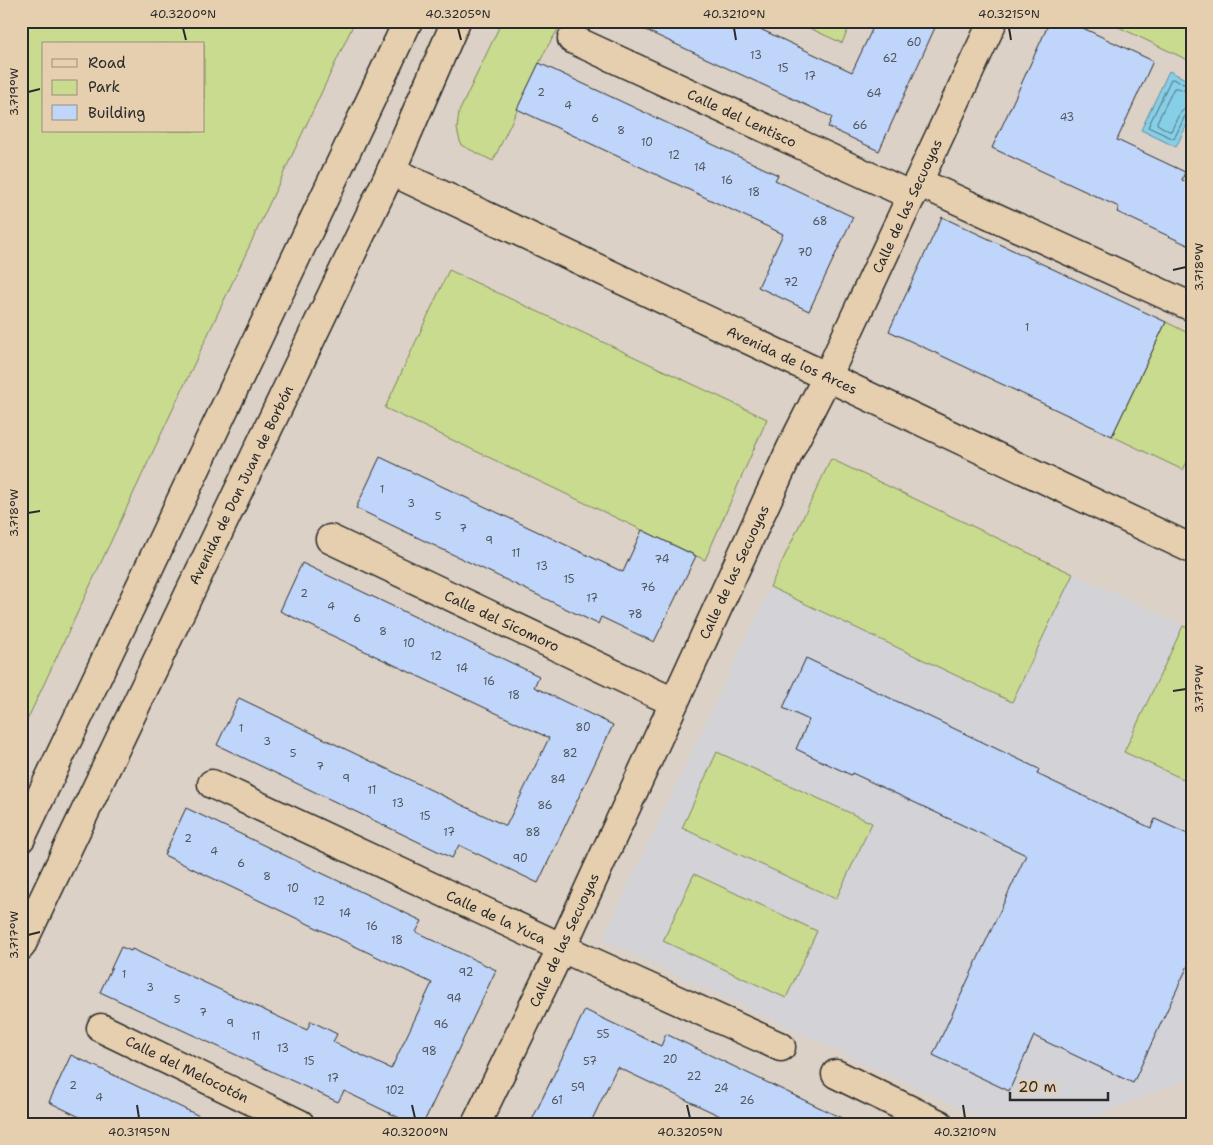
<svg xmlns="http://www.w3.org/2000/svg" width="1213" height="1145" font-family="'Shantell Sans',sans-serif">
	<style>
		.built { fill: #d3d2d6 }
		.green { fill: #c9db8f; stroke: #7a835d; fill-rule: evenodd }
		.water { fill: #86cfe6; stroke: #628d9b }
		.lines { fill: none; stroke-linecap: round; stroke-linejoin: round }
		.shore { stroke: #4f6d76; stroke-width: 1 }
		.building { fill: #c0d5fa; stroke: #2b2b2b }
		.minor-casing { stroke: #2b2b2b; stroke-width: 31 }
		.tertiary-casing { stroke: #2b2b2b; stroke-width: 31 }
		.minor { stroke: #e6cfaf; stroke-width: 28 }
		.tertiary { stroke: #e6cfaf; stroke-width: 28 }
		.ticks { fill: none; stroke: #2b2b2b; stroke-width: 2 }
		.labels { text-anchor: middle; dominant-baseline: central; stroke-width: 4; stroke-linejoin: round; paint-order: stroke }
		.number-label { font-size: 11px; fill: #50565f }
		.street-label { font-size: 14px; fill: #2b2b2b; stroke: #e6cfaf }
		.neatline { fill: none; stroke: #2b2b2b; stroke-width: 2 }
		.ticks-label { font-size: 12px; text-anchor: middle; fill: #2b2b2b }
	</style>
	<rect width="100%" height="100%" fill="#dbd1c6"/>
	<filter id="ink" filterUnits="userSpaceOnUse"><feTurbulence type="fractalNoise" baseFrequency=".02" numOctaves="2"/><feDisplacementMap in="SourceGraphic" scale="10" xChannelSelector="R" yChannelSelector="G"/><feConvolveMatrix kernelMatrix="1 2 1 2 8 2 1 2 1" color-interpolation-filters="sRGB"/></filter>
	<g filter="url(#ink)">
		<polygon class="built" points="1073,574 1125,597 1183,626 1125,752 1192,783 1192,1077 1077,1124 993,1124 602,940 770,587 1012,702"/>
		<g class="green">
			<path d="M21,21H355L21,733ZM44,44H204V131H44Z"/>
			<polygon points="502,21 563,21 546,49 493,161 461,145 457,129 459,112"/>
			<polygon points="794,21 852,21 842,43"/>
			<polygon points="1106,21 1192,21 1192,62"/>
			<polygon points="449,270 767,419 705,560 385,408"/>
			<polygon points="1166,322 1192,335 1192,452 1183,470 1112,436"/>
			<polygon points="831,459 1073,574 1012,702 770,587"/>
			<polygon points="1183,626 1192,630 1192,783 1124,752"/>
			<polygon points="717,752 872,823 836,899 682,828"/>
			<polygon points="694,874 817,931 786,998 663,941"/>
		</g>
		<polygon class="water" points="1169,71 1192,82 1192,114 1176,147 1141,130"/>
		<g class="lines">
			<g class="shore">
				<polyline points="1192,86 1188,86 1173,79 1171,79 1148,127 1174,139 1185,116 1188,114 1192,114"/>
				<path d="M1192,93C1185,92 1180,87 1174,88L1157,122V124L1169,131H1171C1177,121 1178,108 1192,107"/>
			</g>
		</g>
		<g class="building">
			<polygon points="626,21 743,21 852,72 876,21 938,21 879,151 828,127 832,117"/>
			<polygon points="1050,21 1068,21 1153,61 1117,140 1185,172 1182,180 1192,184 1192,247 1117,212 1119,207 992,148"/>
			<polygon points="539,63 778,175 775,180 853,217 809,311 758,287 783,234 517,109"/>
			<polygon points="942,217 1166,322 1112,436 889,331"/>
			<polygon points="380,457 623,572 642,530 696,556 654,642 601,617 598,624 356,508"/>
			<polygon points="302,563 539,676 534,687 613,725 538,883 459,845 452,858 217,745 239,698 506,826 549,738 280,611"/>
			<polygon points="806,658 1039,769 1037,774 1151,828 1155,819 1192,836 1192,957 1133,1083 1034,1036 1009,1091 933,1055 1026,855 852,773 851,775 796,749 809,720 783,708"/>
			<polygon points="186,808 422,921 416,932 496,970 423,1124 412,1124 344,1091 338,1102 100,992 121,947 131,951 132,949 307,1030 311,1021 337,1034 333,1042 391,1069 432,983 164,855"/>
			<polygon points="585,1010 661,1046 666,1034 854,1124 737,1124 617,1067 590,1124 530,1124"/>
			<polygon points="71,1055 97,1067 216,1124 94,1124 49,1102"/>
		</g>
		<g class="lines">
			<defs>
				<g id="minor">
					<polyline points="572,39 912,196"/>
					<polyline points="391,171 1192,549"/>
					<polyline points="918,182 1192,307"/>
					<polyline points="330,539 650,691 674,702"/>
					<polyline points="212,784 586,959 781,1047"/>
					<polyline points="101,1028 300,1124"/>
					<polyline points="836,1074 939,1124"/>
					<polyline points="476,1124 562,947 791,448 827,377 993,21"/>
				</g>
				<g id="tertiary">
					<polyline points="21,838 408,21"/>
					<polyline points="21,946 391,171 456,21"/>
				</g>
			</defs>
			<use href="#minor" class="minor-casing"/>
			<use href="#tertiary" class="tertiary-casing"/>
			<use href="#minor" class="minor"/>
			<use href="#tertiary" class="tertiary"/>
		</g>
	</g>
	<path class="ticks" d="M183,28L186,40M458,28L461,40M734,28L736,40M1009,28L1011,40M28,92L40,89M1173,270L1186,267M28,513L40,511M1173,691L1186,689M28,935L40,932M137,1105L139,1118M412,1105L415,1118M687,1105L690,1118M963,1105L965,1118"/>
	<g class="labels">
		<g class="number-label">
			<text x="914" y="42">60</text>
			<text x="756" y="55">13</text>
			<text x="890" y="58">62</text>
			<text x="783" y="68">15</text>
			<text x="810" y="76">17</text>
			<text x="541" y="92">2</text>
			<text x="874" y="93">64</text>
			<text x="568" y="105">4</text>
			<text x="1067" y="117">43</text>
			<text x="595" y="118">6</text>
			<text x="860" y="125">66</text>
			<text x="621" y="130">8</text>
			<text x="647" y="142">10</text>
			<text x="674" y="155">12</text>
			<text x="700" y="167">14</text>
			<text x="727" y="180">16</text>
			<text x="754" y="192">18</text>
			<text x="820" y="221">68</text>
			<text x="805" y="252">70</text>
			<text x="791" y="282">72</text>
			<text x="1027" y="327">1</text>
			<text x="382" y="489">1</text>
			<text x="411" y="503">3</text>
			<text x="438" y="516">5</text>
			<text x="463" y="528">7</text>
			<text x="489" y="540">9</text>
			<text x="516" y="553">11</text>
			<text x="662" y="559">74</text>
			<text x="542" y="566">13</text>
			<text x="569" y="579">15</text>
			<text x="648" y="587">76</text>
			<text x="304" y="593">2</text>
			<text x="592" y="598">17</text>
			<text x="331" y="606">4</text>
			<text x="635" y="614">78</text>
			<text x="357" y="618">6</text>
			<text x="383" y="631">8</text>
			<text x="409" y="643">10</text>
			<text x="436" y="656">12</text>
			<text x="462" y="668">14</text>
			<text x="489" y="681">16</text>
			<text x="514" y="695">18</text>
			<text x="583" y="727">80</text>
			<text x="241" y="728">1</text>
			<text x="267" y="741">3</text>
			<text x="293" y="753">5</text>
			<text x="570" y="753">82</text>
			<text x="320" y="766">7</text>
			<text x="346" y="778">9</text>
			<text x="558" y="779">84</text>
			<text x="372" y="790">11</text>
			<text x="398" y="803">13</text>
			<text x="545" y="805">86</text>
			<text x="425" y="816">15</text>
			<text x="449" y="832">17</text>
			<text x="533" y="832">88</text>
			<text x="188" y="838">2</text>
			<text x="214" y="851">4</text>
			<text x="520" y="858">90</text>
			<text x="241" y="863">6</text>
			<text x="267" y="876">8</text>
			<text x="293" y="888">10</text>
			<text x="319" y="901">12</text>
			<text x="345" y="913">14</text>
			<text x="372" y="926">16</text>
			<text x="397" y="940">18</text>
			<text x="466" y="972">92</text>
			<text x="124" y="974">1</text>
			<text x="150" y="987">3</text>
			<text x="454" y="998">94</text>
			<text x="177" y="999">5</text>
			<text x="203" y="1012">7</text>
			<text x="230" y="1023">9</text>
			<text x="441" y="1024">96</text>
			<text x="603" y="1034">55</text>
			<text x="256" y="1036">11</text>
			<text x="283" y="1048">13</text>
			<text x="429" y="1051">98</text>
			<text x="670" y="1059">20</text>
			<text x="309" y="1061">15</text>
			<text x="590" y="1061">57</text>
			<text x="694" y="1076">22</text>
			<text x="333" y="1078">17</text>
			<text x="73" y="1085">2</text>
			<text x="578" y="1087">59</text>
			<text x="721" y="1088">24</text>
			<text x="395" y="1090">102</text>
			<text x="99" y="1097">4</text>
			<text x="557" y="1100">61</text>
			<text x="747" y="1100">26</text>
		</g>
		<g class="street-label">
			<text transform="translate(742 118) rotate(25)">Calle del Lentisco</text>
			<text transform="translate(907 206) rotate(-65)">Calle de las Secuoyas</text>
			<text transform="translate(792 360) rotate(25)">Avenida de los Arces</text>
			<text transform="translate(241 485) rotate(-64)">Avenida de Don Juan de Borbón</text>
			<text transform="translate(734 572) rotate(-65)">Calle de las Secuoyas</text>
			<text transform="translate(502 621) rotate(25)">Calle del Sicomoro</text>
			<text transform="translate(496 917) rotate(25)">Calle de la Yuca</text>
			<text transform="translate(564 940) rotate(-65)">Calle de las Secuoyas</text>
			<text transform="translate(187 1069) rotate(26)">Calle del Melocotón</text>
		</g>
	</g>
	<rect width="1213" height="1145" fill="none" stroke="#e6cfaf" stroke-width="55"/>
	<rect x="42" y="42" width="162" height="90" fill="#e6cfaf" stroke="#9b8d7a"/>
	<rect x="52" y="59" width="25" height="8" fill="#e6cfaf" stroke="#9b8d7a"/>
	<text x="88" y="68" font-size="15" fill="#2b2b2b">Road</text>
	<rect x="52" y="80" width="25" height="15" fill="#c9db8f" stroke="#9b8d7a"/>
	<text x="88" y="92" font-size="15" fill="#2b2b2b">Park</text>
	<rect x="52" y="105" width="25" height="15" fill="#c0d5fa" stroke="#9b8d7a"/>
	<text x="88" y="118" font-size="15" fill="#2b2b2b">Building</text>
	<path d="M1010 1092v8h98v-8" fill="none" stroke="#2b2b2b" stroke-width="2.5"/>
	<text x="1018" y="1092" font-size="15" fill="#2b2b2b" stroke="#e6cfaf" stroke-width="4" paint-order="stroke">20 m</text>
	<rect x="28" y="28" width="1158" height="1090" class="neatline"/>
	<g class="ticks-label">
		<text x="183" y="18">40.3200°N</text>
		<text x="458" y="18">40.3205°N</text>
		<text x="734" y="18">40.3210°N</text>
		<text x="1009" y="18">40.3215°N</text>
		<text transform="translate(14 92) rotate(-90)" y="4">3.719°W</text>
		<text transform="translate(1199 267) rotate(-90)" y="4">3.718°W</text>
		<text transform="translate(14 513) rotate(-90)" y="4">3.718°W</text>
		<text transform="translate(1199 689) rotate(-90)" y="4">3.717°W</text>
		<text transform="translate(14 935) rotate(-90)" y="4">3.717°W</text>
		<text x="139" y="1136">40.3195°N</text>
		<text x="415" y="1136">40.3200°N</text>
		<text x="690" y="1136">40.3205°N</text>
		<text x="965" y="1136">40.3210°N</text>
	</g>
</svg>
